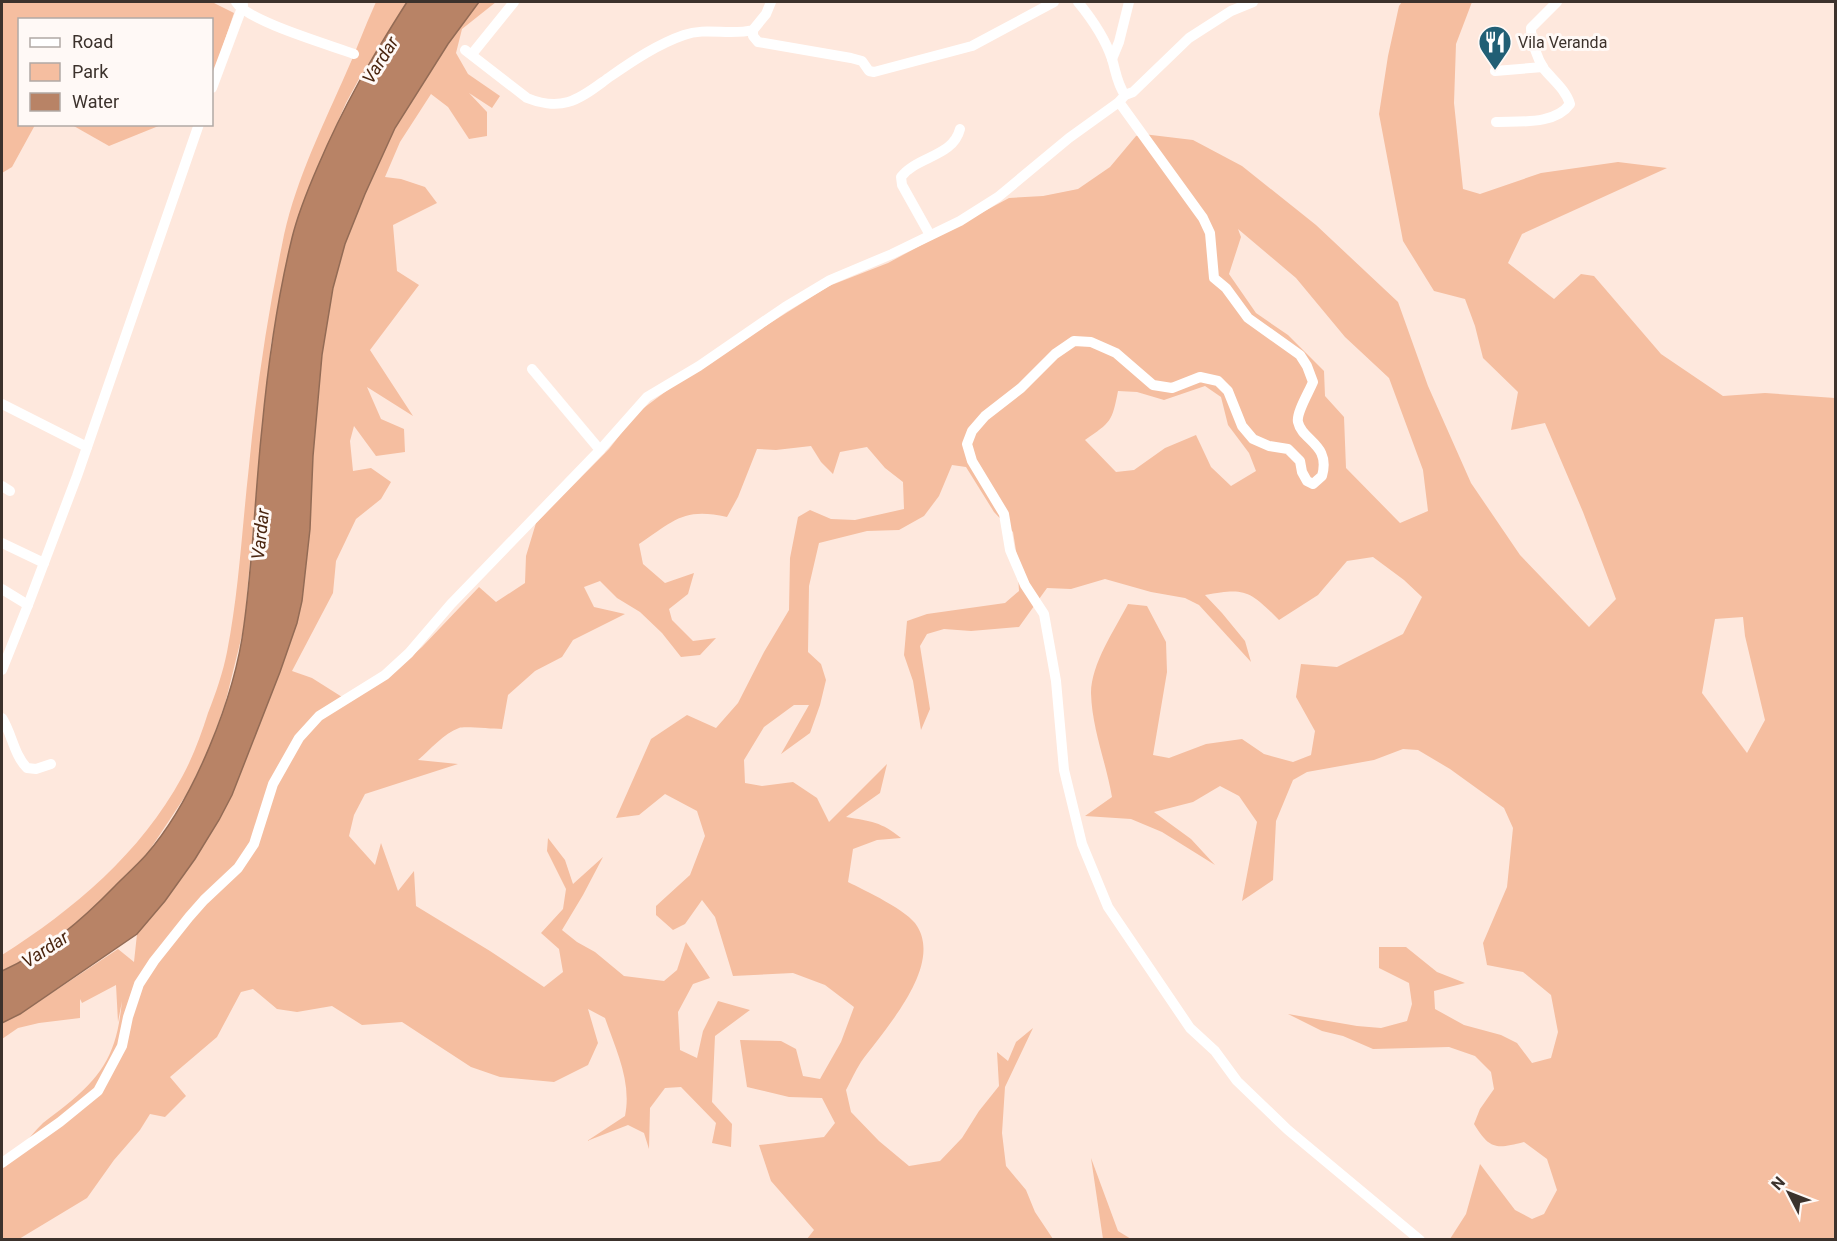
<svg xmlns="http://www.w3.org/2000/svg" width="1837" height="1241" font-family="Roboto,sans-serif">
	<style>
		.green { fill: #f5bea0; fill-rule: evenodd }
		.water { fill: #b88366; stroke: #936b55; stroke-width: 1.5 }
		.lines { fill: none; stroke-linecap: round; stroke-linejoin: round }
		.minor { stroke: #fff; stroke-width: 10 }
		.labels { text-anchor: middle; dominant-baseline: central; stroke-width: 6; stroke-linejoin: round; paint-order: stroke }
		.poi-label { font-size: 16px; fill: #3c322c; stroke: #fff9f6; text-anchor: start }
		.water-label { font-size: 18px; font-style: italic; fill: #4a250f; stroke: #fff9f6 }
	</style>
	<rect width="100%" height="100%" fill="#fee8dd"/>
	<g class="green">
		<polygon points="2,2 212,2 234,13 212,78 212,20 20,20 20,124 35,125 12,167 2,173"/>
		<path d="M376,2H407L360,77L346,103L308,190L293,235L271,344L262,429L244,627L225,704L209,749L188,792L147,854L96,905L52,944L30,957L2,971V955C73,910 141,853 182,777C193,757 201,735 208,713C216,693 223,672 227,652C239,591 242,528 249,466C256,392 267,318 282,245C293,187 319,134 343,80C355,54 364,28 376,2Z"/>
		<path d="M479,2H496L462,29L456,53L468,74L500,96L492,108L469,93L487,112V136L469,139L448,107L431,94L400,142L385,177L401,179L425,187L437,203L393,225L397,271L419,285L370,350L413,416L367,387L381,419L404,429L405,452L376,456L354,426L350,441L353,471L371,468L391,482L381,499L356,519L336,561L333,593L292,671L312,678L350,702L394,672L422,647L479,587L496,602L525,583L526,556L536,523L609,449L637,413L685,377L829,286L888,263L1009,198L1043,196L1078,189L1110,167L1136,136L1143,134L1193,140L1242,166L1316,225L1398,302L1428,386L1471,483L1520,555L1589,627L1616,599L1583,512L1545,423L1511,430L1518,392L1483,358L1475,326L1465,299L1434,291L1403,241L1379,114L1388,56L1399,6L1402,2H1472L1456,44L1454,103L1463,189L1480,194L1541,173L1618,162L1667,168L1522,234L1508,263L1554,299L1581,274L1594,276L1661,354L1723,396L1765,393L1835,398V1239H1450L1466,1214L1480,1164L1515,1210L1532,1219L1544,1214L1557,1190L1547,1159L1524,1142C1496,1149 1490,1150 1474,1124L1480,1109L1494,1089L1491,1072L1475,1056L1449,1047L1373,1049L1343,1036L1322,1031L1288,1014L1357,1026L1381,1028L1407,1021L1412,1004L1409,983L1379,968V947H1406L1437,972L1465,983L1434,991L1435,1009L1464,1025L1501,1035L1517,1043L1532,1063L1551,1058L1558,1032L1551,995L1523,972L1487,965L1483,943L1507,887L1513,828L1504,808L1450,769L1418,750L1403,749L1374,760L1307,772L1293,780L1276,821L1273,880L1242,901L1257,822L1239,796L1220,786L1193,802L1154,812L1191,839L1215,865L1162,832L1131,819L1085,816L1112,797C1106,762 1092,729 1091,693C1091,664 1115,629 1128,604L1147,606L1166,642L1167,672L1153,755L1169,758L1206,744L1242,739L1264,754L1293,762L1311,755L1315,731L1296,697L1301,664L1337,667L1403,634L1422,597L1404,580L1373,557L1347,561L1318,595L1279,620C1250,591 1246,587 1205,595L1222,613L1245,641L1251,662L1199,605L1185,598L1151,592L1105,579L1071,589L1047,588L1019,627L971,631L944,629L927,634L920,646L930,709L921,730L913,681L904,655L907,621L927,614L1005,603L1019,591L1017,557L1013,532L994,512L966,467L952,465L939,496L924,516L899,530L867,531L819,543L809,586L808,652L821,664L826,680L820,705L810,733L781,754L809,705H794L764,727L744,760L745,783L762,786L793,782L817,798L829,822L887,764L880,793L846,817C870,821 882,822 901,838L877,840L853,849L848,882C864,890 909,911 917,926C943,967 884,1030 861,1062C855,1071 851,1081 846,1090L851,1112L879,1141L909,1166L940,1161L962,1138L979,1111L999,1086L997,1052L1008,1061L1016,1042L1033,1028L1005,1087L1002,1133L1006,1166L1026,1190L1035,1212L1053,1239H807L814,1230L771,1181L759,1145L824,1137L835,1123L822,1098L789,1097L747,1087L740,1040L781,1041L796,1049L803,1076L820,1079L841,1042L854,1007L825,985L793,973L733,976L715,917L702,900L685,924L673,930L656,915V906L690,875L705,836L697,811L665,794L639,815L616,818L651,739L687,715L716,728L738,703L764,652L789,610L790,558L798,517L810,510L831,519L855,520L904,509L903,482L885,468L867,447L840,452L833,474L821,462L811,446L776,450L757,449L738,497L727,517C683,507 674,521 639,544L643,564L665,583L694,573L688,594L669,609L672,620L693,641L716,638L700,655L681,657L662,633L640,612L617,598L600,581L584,587L594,607L625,614L573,640L562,657L535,671L508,695L502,729C492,729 464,726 459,728C444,733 430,750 418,760L458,764L365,794L354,815L349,836L375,865L381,843L398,891L414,871L416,906L490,951L544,987L563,972L559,949L541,933L563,909L566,889L547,851L548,838L565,860L573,884L603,857L583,895L562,930L577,942L595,952L624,976L664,981L677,970L686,942L710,978L693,984L678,1012L680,1050L697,1058L703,1031L718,1001L750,1010L715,1036L712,1102L732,1124L731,1147L712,1143L716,1123L681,1087L665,1088L650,1108L649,1149L644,1133L628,1125L587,1141L625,1116C632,1082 616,1050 605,1018L588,1009L598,1043L588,1065L554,1082L500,1077L471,1067L402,1022L362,1025L332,1006L297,1012L277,1009L253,989L241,992L217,1037L170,1077L186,1096L165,1117L150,1114L140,1130L114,1160L87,1198L19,1239H2V1166C19,1155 28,1137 43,1123C50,1117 58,1112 65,1106C105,1074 117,1051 122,1001L118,1022L116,985L82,1003L80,999V1018L39,1023L18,1028L2,1039V1023L20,1014L118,949L134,962L137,934L165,901L195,859L219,820L232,795L280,672L297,623L302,601L310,529L313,456L322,355L333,288L345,244L365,194L395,128L448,44ZM1238,229L1296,278L1345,337L1389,378L1423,470L1428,511L1400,523L1346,468L1344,417L1325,396L1324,371L1288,335L1256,313L1229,274L1241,237ZM1205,386L1221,397L1228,425L1249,453L1256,471L1231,486L1211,467L1196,435L1165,448L1134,470L1116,472L1085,440C1111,422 1112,422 1118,391L1137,392L1164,400ZM1743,617L1745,636L1765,720L1747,753L1702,693L1715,619Z"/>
		<polygon points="72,125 161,125 109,146"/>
		<polygon points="1091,1158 1118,1231 1131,1239 1103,1239"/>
	</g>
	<path class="water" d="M407,2H479L448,44L395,128L365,194L345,244L333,288L322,355L313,456L310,529L302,601L297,623L280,672L232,795L219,820L195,859L165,901L137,934L20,1014L2,1023V971C46,951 81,921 115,886C125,876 136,866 146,855C194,800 235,697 244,625C253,560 255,493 262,428C268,364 277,300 292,238C298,213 308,189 318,166C344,105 372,57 407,2Z"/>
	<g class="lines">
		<g class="minor">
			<path d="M236,2C247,21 330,45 354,54"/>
			<path d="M1078,2C1092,19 1105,38 1112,59C1116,72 1117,84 1125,95"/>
			<polyline points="753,30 753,36 758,42 851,58 862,61 869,71 874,72 972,46 1054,2"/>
			<path d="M465,50L527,98C539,103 555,106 568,102C583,98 598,85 611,76C634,60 658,44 684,35C706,27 730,36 753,30L766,14L771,2"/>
			<polyline points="472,54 514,2"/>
			<polyline points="1112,59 1119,42 1129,2"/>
			<polyline points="1495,71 1543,67"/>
			<polyline points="212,88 243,5"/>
			<path d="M1119,102L1203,218L1210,233L1214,278L1226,288L1248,318L1300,355L1307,366L1313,382C1309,392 1296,413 1298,422C1302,441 1331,444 1322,476L1313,484L1307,481L1302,472L1300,461L1288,449L1269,446L1253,439L1242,426L1228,391L1218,381L1200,377L1172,388L1153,385L1116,353L1091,342L1074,341L1055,354L1021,388L985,416L972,431L967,444L972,461L1004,514L1010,550L1025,585L1044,614L1056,681L1064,770L1082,844L1108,907L1190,1028L1215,1051L1237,1081L1288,1130L1420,1240"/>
			<path d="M1496,122C1520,121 1555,125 1570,104C1566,90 1553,80 1544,69C1537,58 1531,41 1531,28L1557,2"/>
			<path d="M930,235L902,185L901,177C917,156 953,157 960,129"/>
			<polyline points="532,369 600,450"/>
			<polyline points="2,404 87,447"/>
			<polyline points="2,486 10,491"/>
			<polyline points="2,543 44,563"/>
			<polyline points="2,589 28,605"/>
			<polyline points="2,670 28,605 77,476 199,124"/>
			<path d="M2,718C12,734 14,755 27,768L36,769L51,764"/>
			<polyline points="2,1163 60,1122 98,1091 122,1046 128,1017 139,984 154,961 189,917 204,900 238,868 254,844 273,784 299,738 319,716 385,675 409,653 451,604 600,450 647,397 699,366 785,307 830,280 892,254 960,221 998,197 1069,138 1119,102 1125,95 1133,92 1189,38 1231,11 1253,2"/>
		</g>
	</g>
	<defs>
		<symbol id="restaurant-pin" viewBox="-11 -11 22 30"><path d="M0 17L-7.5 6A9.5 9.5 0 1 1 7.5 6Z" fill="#215f75" stroke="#fff9f6"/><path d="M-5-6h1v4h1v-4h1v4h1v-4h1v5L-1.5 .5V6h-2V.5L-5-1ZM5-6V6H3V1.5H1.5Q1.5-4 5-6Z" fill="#fff"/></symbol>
	</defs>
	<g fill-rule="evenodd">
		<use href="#restaurant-pin" x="1476" y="23" width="38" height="52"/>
	</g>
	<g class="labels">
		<g class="poi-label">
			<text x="1518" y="42">Vila Veranda</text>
		</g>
		<g class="water-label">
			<text transform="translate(380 60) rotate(-58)">Vardar</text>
			<text transform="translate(260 534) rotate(-84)">Vardar</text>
			<text transform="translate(45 949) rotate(-33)">Vardar</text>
		</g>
	</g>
	<rect width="1837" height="1241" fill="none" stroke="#3c322c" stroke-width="6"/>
	<rect x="18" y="18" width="195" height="108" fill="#fff9f6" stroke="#b1a9a5" stroke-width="1.5"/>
	<rect x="30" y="38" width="30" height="9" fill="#ffffff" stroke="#b1a9a5" stroke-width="1.5"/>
	<text x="72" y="48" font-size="18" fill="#3c322c">Road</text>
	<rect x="30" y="63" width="30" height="18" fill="#f5bea0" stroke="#b1a9a5" stroke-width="1.5"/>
	<text x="72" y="78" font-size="18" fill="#3c322c">Park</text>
	<rect x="30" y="93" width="30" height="18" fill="#b88366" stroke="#b1a9a5" stroke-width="1.5"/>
	<text x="72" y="108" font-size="18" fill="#3c322c">Water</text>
	<g transform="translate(1789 1193) rotate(312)" stroke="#fff9f6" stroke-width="4.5" paint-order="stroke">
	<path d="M0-4.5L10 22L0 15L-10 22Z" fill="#3c322c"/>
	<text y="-9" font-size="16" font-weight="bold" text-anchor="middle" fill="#3c322c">N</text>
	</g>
</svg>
